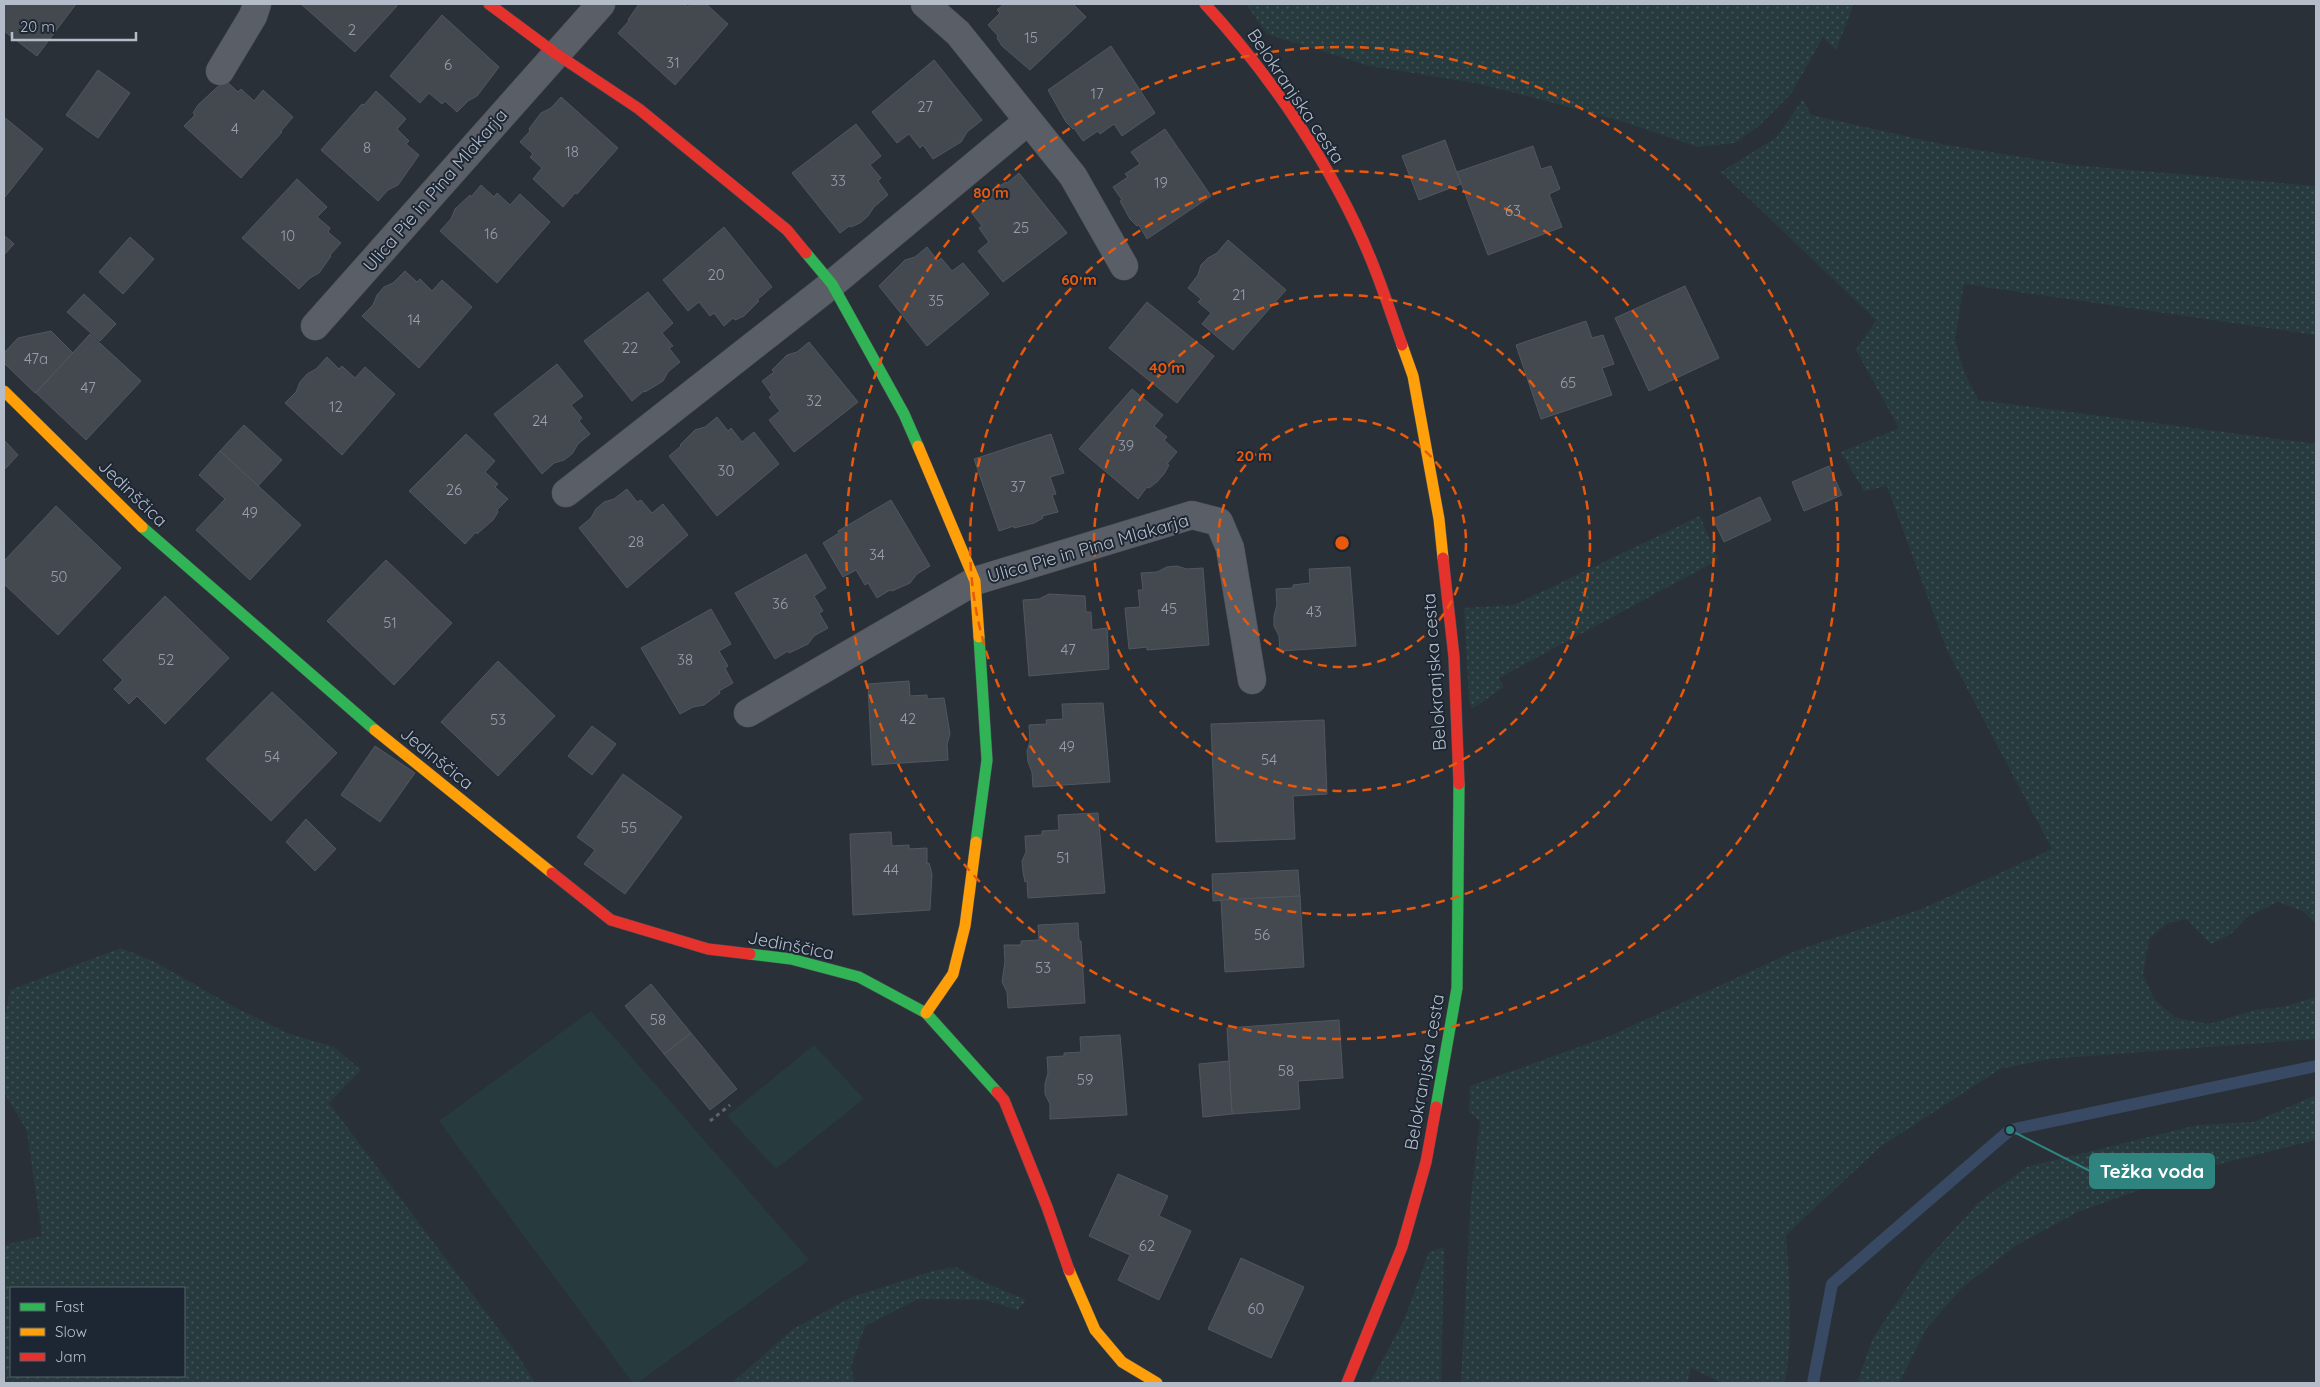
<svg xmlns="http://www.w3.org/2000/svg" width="2320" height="1387" font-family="Quicksand,sans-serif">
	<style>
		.grass { fill: url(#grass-dots); fill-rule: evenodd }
		.pitch { fill: #273a3e }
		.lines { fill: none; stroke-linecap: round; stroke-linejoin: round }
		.stream { stroke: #384963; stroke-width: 12 }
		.building { fill: #444950; stroke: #52575f }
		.street-casing { stroke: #484c53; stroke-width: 29 }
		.fast-casing { stroke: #484c53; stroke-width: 12 }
		.slow-casing { stroke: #484c53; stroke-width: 12 }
		.jam-casing { stroke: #484c53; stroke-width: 12 }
		.path { stroke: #5d636a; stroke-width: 3; stroke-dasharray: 4 4; stroke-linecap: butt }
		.street { stroke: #5a5e66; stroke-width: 28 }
		.fast { stroke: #30b455; stroke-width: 11 }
		.slow { stroke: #ff9f0a; stroke-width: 11 }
		.jam { stroke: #e5322d; stroke-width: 11 }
		.ring { fill: none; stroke: #e8590c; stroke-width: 2.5; stroke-dasharray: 9 6 }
		.labels { text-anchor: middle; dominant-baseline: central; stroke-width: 4; stroke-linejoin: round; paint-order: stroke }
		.number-label { font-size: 15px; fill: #989fab }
		.street-label { font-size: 18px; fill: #b4bcc9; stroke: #1d2633 }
		.centre { fill: #e8590c; stroke: #1d2633; stroke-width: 2.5 }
		.ring-label { font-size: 15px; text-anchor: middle; font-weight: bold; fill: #e8590c; stroke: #1d2633; stroke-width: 4; stroke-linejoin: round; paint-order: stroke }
		.leader { fill: none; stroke: #308480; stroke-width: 2 }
		.callout-dot { fill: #308480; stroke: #1d2633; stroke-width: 2 }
		.callout { fill: #308480; stroke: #308480; stroke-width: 2 }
		.callout-label { font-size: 19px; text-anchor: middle; font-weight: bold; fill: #fff }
	</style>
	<defs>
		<pattern id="grass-dots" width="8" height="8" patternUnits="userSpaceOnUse" patternTransform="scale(1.25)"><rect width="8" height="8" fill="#273a3e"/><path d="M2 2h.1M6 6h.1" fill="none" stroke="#445559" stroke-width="1.8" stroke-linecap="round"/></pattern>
	</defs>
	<rect width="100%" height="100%" fill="#2a3038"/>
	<g class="grass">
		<polygon points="1246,4 1854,4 1836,50 1823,37 1791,94 1759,126 1735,143 1698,147 1621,121 1535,98 1475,83 1370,66 1267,34"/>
		<path d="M1803,99L1811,115L1941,144L2072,165L2316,186V335L1964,284L1955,340L1965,374L1978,400L2316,444V924L2303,911L2278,902L2247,917L2231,934L2211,944L2186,919L2168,923L2149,939L2143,975L2155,1000L2176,1018L2209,1024L2255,1010L2283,1007L2316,997V1039L2049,1059L2000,1069L1880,1147L1786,1235C1790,1284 1793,1335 1785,1383H1722L1691,1368L1687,1383H1461L1471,1196L1480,1122L1469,1110L1470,1086L1610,1036L1795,951L1924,908L2052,849L1947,650L1887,486L1864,491L1841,452L1899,428L1856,350L1876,320L1721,172L1777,137Z"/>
		<polygon points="1700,516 1718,560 1499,678 1504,687 1472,709 1469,700 1464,608 1514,605"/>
		<path d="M121,948L153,961L236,1008L289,1034L334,1047L361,1070L329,1103L515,1351L535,1383H4V1245L42,1236L27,1131L4,1092V1022L10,990ZM11,1288H184V1376H11Z"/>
		<polygon points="2316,1095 2316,1140 2196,1170 2080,1211 2015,1246 1962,1288 1926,1329 1899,1383 1857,1383 1873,1338 1923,1264 1978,1203 2027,1167 2198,1125 2254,1122"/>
		<polygon points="1444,1247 1441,1383 1370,1383 1404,1320 1429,1252"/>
		<polygon points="956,1267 981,1281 1026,1300 1018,1310 984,1300 918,1299 865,1326 851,1367 855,1383 732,1383 793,1329 852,1297 933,1271"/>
	</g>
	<g class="pitch">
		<polygon points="591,1011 809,1260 637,1383 633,1383 439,1121"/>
		<polygon points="814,1045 864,1099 776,1169 727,1116"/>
	</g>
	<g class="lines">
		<polyline class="stream" points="1813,1383 1832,1284 2010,1130 2316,1066"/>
	</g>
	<g class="building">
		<polygon points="4,4 76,4 37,56 4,31"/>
		<polygon points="301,4 396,4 397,6 355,52"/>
		<polygon points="639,4 684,4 688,7 691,4 706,4 728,24 675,85 618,33 629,21 628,20"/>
		<polygon points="1004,4 1073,4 1086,17 1030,70 1002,46 997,38 998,36 988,25 1000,13 997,10"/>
		<polygon points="442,15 499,67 477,96 468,101 457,112 445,101 442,104 429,93 420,103 390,76"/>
		<polygon points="1111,46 1155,113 1122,136 1114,124 1100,134 1098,131 1083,141 1074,128 1073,129 1066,122 1048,90"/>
		<polygon points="934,60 982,120 967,132 961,142 933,159 923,145 920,148 909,134 897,143 872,112"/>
		<polygon points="98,70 130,93 98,138 66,115"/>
		<polygon points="225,80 238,92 241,89 254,101 263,90 293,117 281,131 282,132 241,178 184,126 195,115 193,113 198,105"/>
		<polygon points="376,91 406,119 397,129 409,141 406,144 419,155 398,185 388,190 378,201 321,150 362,104 364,105"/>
		<polygon points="561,97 618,148 577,194 575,193 563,207 533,179 542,168 530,157 533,154 520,142 530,131 529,129 541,113 551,108"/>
		<polygon points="4,117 43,149 5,197 4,197"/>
		<polygon points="856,124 881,156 870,165 881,178 878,181 888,195 874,207 868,216 860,223 851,227 849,226 840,233 792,173"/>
		<polygon points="1165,129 1211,196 1147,239 1139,225 1137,226 1130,219 1120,201 1122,200 1113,187 1128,177 1125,174 1140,164 1131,152"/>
		<polygon points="1445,140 1461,184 1419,200 1402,156"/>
		<polygon points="1533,146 1541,169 1551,166 1560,189 1549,194 1562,227 1488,255 1457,172"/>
		<polygon points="1019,173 1067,233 1003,282 978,251 989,242 979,228 982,226 971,212 983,202 988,193 1006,182 1007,183"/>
		<polygon points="297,179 327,207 317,217 330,228 328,232 341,243 330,255 331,256 319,273 310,278 299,289 242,238"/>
		<polygon points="481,185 494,197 497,193 510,205 520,194 550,222 497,283 440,231 451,219 455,209 470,195 471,197"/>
		<polygon points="724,227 772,287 757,300 759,301 744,316 735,320 733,318 724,326 714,313 710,316 699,302 688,311 663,280"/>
		<polygon points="4,235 14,244 4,255"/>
		<polygon points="130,237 154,259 123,294 99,272"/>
		<polygon points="1228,240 1286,290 1233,350 1202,324 1211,313 1198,302 1201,299 1188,288 1198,275 1201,265 1208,258 1217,253"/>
		<polygon points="927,247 938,261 941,258 952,271 963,263 989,294 927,346 879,286 905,260 915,257"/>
		<polygon points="405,271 417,282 420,279 432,291 442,280 472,307 419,368 362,316 373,305 377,295 384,287 393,283"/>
		<polygon points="1685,286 1719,358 1649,391 1615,318"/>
		<polygon points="648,292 673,323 662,333 673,346 669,348 680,362 668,372 663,381 645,392 644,391 632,401 584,341"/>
		<polygon points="84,294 116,324 100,341 67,312"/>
		<polygon points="1147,302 1214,356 1177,403 1109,348"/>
		<polygon points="1586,321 1592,338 1603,335 1614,364 1602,368 1612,395 1541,419 1516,345"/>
		<polygon points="51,331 73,353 35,393 4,363 4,353 18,338"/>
		<polygon points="90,334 141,381 86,440 36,393"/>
		<polygon points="809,342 858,402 794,452 769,420 780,411 769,397 772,395 762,381 774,372 772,370 787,355 797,352"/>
		<polygon points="327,357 339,369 342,366 355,378 365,367 395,394 342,455 285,403 296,392 300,382 307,374 316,369"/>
		<polygon points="557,364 583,396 571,405 582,418 579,421 590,434 578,444 572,454 564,460 554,463 542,474 494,414"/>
		<polygon points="1132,389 1163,415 1154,426 1167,437 1164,440 1177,452 1167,464 1169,465 1164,474 1157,482 1149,488 1147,487 1138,499 1079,449"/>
		<polygon points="717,417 728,431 731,428 742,442 754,432 779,464 717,516 669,456 681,446 680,445 695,430 705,427"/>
		<polygon points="244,425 282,460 258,486 220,451"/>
		<polygon points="466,434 495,461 485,472 498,484 495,487 508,499 497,510 498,512 493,520 477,534 476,532 465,544 409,491"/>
		<polygon points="1051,434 1064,473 1050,477 1056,494 1052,495 1058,512 1042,516 1043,518 1034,523 1014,528 1014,526 999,531 974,459"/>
		<polygon points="4,440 18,455 4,470"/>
		<polygon points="220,451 301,525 250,580 196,530 225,499 199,475"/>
		<polygon points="1829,466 1842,495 1804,511 1792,482"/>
		<polygon points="627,489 637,502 641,500 652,513 663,504 688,535 627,588 579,528 591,518 596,509 604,502 614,499"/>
		<polygon points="1760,497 1771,520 1724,542 1713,519"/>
		<polygon points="891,500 930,566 917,574 910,583 892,591 890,590 877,598 868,583 865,585 856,570 843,577 823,543 839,533 838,531"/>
		<polygon points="56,506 121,568 58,635 4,584 4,561"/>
		<polygon points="806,554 826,588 814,596 823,611 819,613 828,628 814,636 808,644 789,653 788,651 775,659 735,593"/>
		<polygon points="386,560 452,623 394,685 327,621"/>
		<polygon points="1177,566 1187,569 1203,568 1209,645 1147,650 1147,647 1129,649 1125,608 1140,607 1138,590 1143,590 1141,573 1157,572 1167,567"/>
		<polygon points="1350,567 1356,646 1280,651 1279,636 1274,626 1274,616 1277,605 1276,589 1293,588 1293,585 1310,583 1309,569"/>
		<polygon points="1049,594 1085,596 1086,612 1091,612 1092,630 1107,628 1109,669 1029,676 1023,600 1039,599"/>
		<polygon points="165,596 229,658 165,724 137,696 129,704 114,689 123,680 103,660"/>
		<polygon points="711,609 731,644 719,651 728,666 725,668 733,683 719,691 720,693 704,705 693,707 680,714 641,648"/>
		<polygon points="498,661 555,716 498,776 441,722"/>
		<polygon points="909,681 910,696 927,695 927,699 944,698 950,734 947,744 948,760 872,765 868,684"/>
		<polygon points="272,692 337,753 271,821 206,759"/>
		<polygon points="1103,703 1110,782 1033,787 1032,772 1028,762 1027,751 1030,741 1029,725 1047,724 1046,720 1063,719 1062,704"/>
		<polygon points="1324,720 1327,794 1293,796 1295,839 1216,842 1211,724"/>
		<polygon points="592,726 616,744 592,775 568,756"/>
		<polygon points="375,746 415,773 380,822 341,795"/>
		<polygon points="623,774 682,817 625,894 584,864 595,850 577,837"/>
		<polygon points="1098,813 1105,893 1028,898 1027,881 1025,882 1023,872 1022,861 1026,852 1025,836 1042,835 1042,831 1059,830 1058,815"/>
		<polygon points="306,819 336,849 315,871 286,842"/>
		<polygon points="891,832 892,846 909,845 909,849 927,848 927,864 929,863 932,874 930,910 853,915 850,834"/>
		<polygon points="1298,870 1300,896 1213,901 1212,874"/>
		<polygon points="1300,896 1304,967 1225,972 1221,900"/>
		<polygon points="1078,923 1079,941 1081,941 1085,1003 1008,1008 1007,992 1002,982 1005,961 1004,945 1021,945 1021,941 1039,940 1038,925"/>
		<polygon points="651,984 691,1033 664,1054 625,1006"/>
		<polygon points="1339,1020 1343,1078 1298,1081 1300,1109 1232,1114 1227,1028"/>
		<polygon points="691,1033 737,1089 710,1110 664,1054"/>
		<polygon points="1120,1035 1127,1115 1050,1119 1050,1104 1045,1094 1045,1084 1048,1073 1047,1057 1064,1056 1064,1053 1081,1052 1080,1037"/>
		<polygon points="1229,1061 1232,1114 1203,1117 1199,1064"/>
		<polygon points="1118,1174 1168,1196 1159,1216 1191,1231 1159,1300 1118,1280 1130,1255 1089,1236"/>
		<polygon points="1241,1258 1304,1287 1271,1358 1208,1329"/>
	</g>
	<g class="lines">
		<defs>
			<g id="street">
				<polyline points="925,4 958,33 1073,176 1124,266"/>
				<polyline points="220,71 253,16 257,4"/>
				<polyline points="315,326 601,4"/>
				<polyline points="566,493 832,284 1028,121"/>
				<polyline points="748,713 975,581 1192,515 1219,522 1230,548 1252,680"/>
			</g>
			<g id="fast">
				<polyline points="806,253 832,284 904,414 918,446"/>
				<polyline points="142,527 375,730"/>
				<polyline points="976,842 987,760 979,637"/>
				<polyline points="750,954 791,959 859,977 926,1013 997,1092"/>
				<polyline points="1436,1107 1457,988 1459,784"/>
			</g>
			<g id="slow">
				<polyline points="1402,345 1413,376 1439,519 1443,558"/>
				<polyline points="4,391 142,527"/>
				<polyline points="918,446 975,581 979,637"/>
				<polyline points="375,730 552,873"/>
				<polyline points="926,1013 953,974 965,926 976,842"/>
				<polyline points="1069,1270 1095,1330 1122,1362 1157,1383"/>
			</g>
			<g id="jam">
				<polyline points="489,4 555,53 639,109 787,230 806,253"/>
				<path d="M1205,4C1272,77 1335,170 1372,262C1383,289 1392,317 1402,345"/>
				<polyline points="1443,558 1454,657 1459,784"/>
				<polyline points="552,873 611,920 708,949 750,954"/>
				<polyline points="997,1092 1004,1100 1047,1207 1069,1270"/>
				<polyline points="1347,1383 1402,1247 1426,1162 1436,1107"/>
			</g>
		</defs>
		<use href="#street" class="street-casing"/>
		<use href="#fast" class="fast-casing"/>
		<use href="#slow" class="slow-casing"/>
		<use href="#jam" class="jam-casing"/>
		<polyline class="path" points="710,1121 730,1105"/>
		<use href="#street" class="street"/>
		<use href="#fast" class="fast"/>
		<use href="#slow" class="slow"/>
		<use href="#jam" class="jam"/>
	</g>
	<g class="ring">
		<circle cx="1342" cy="543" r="124"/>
		<circle cx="1342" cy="543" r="248"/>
		<circle cx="1342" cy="543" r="372"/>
		<circle cx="1342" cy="543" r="496"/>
	</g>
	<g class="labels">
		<g class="number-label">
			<text x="352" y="29">2</text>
			<text x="1031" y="37">15</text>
			<text x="673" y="62">31</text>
			<text x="448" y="64">6</text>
			<text x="1097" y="93">17</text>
			<text x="925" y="106">27</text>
			<text x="235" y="128">4</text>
			<text x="367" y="147">8</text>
			<text x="572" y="151">18</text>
			<text x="838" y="180">33</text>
			<text x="1161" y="182">19</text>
			<text x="1513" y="210">63</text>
			<text x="1021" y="227">25</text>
			<text x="491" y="233">16</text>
			<text x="288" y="235">10</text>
			<text x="716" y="274">20</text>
			<text x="1239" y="294">21</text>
			<text x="936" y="300">35</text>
			<text x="414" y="319">14</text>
			<text x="630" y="347">22</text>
			<text x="36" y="358">47a</text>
			<text x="1568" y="382">65</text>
			<text x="88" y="387">47</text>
			<text x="814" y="400">32</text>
			<text x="336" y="406">12</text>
			<text x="540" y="420">24</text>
			<text x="1126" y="445">39</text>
			<text x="726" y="470">30</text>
			<text x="1018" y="486">37</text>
			<text x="454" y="489">26</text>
			<text x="250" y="512">49</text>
			<text x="636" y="541">28</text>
			<text x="877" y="554">34</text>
			<text x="59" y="576">50</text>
			<text x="780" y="603">36</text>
			<text x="1169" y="608">45</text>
			<text x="1314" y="611">43</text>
			<text x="390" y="622">51</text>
			<text x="1068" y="649">47</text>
			<text x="166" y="659">52</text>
			<text x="685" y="659">38</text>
			<text x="908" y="718">42</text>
			<text x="498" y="719">53</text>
			<text x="1067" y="746">49</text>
			<text x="272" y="756">54</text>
			<text x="1269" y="759">54</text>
			<text x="629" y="827">55</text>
			<text x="1063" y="857">51</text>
			<text x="891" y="869">44</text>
			<text x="1262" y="934">56</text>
			<text x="1043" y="967">53</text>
			<text x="658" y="1019">58</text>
			<text x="1286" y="1070">58</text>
			<text x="1085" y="1079">59</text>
			<text x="1147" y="1245">62</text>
			<text x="1256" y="1308">60</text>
		</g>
		<g class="street-label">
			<text transform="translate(1296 96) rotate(56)">Belokranjska cesta</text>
			<text transform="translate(435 190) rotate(-49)">Ulica Pie in Pina Mlakarja</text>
			<text transform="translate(133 493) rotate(44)">Jedinščica</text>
			<text transform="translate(1088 548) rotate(-16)">Ulica Pie in Pina Mlakarja</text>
			<text transform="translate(1434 672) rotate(-94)">Belokranjska cesta</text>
			<text transform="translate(437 758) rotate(39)">Jedinščica</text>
			<text transform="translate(791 945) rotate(11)">Jedinščica</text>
			<text transform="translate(1424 1072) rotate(-80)">Belokranjska cesta</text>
		</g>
	</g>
	<circle cx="1342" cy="543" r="8" class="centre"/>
	<g class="ring-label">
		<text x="991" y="198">80 m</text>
		<text x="1079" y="285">60 m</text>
		<text x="1167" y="373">40 m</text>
		<text x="1254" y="461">20 m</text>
	</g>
	<path class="leader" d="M2010 1130L2090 1171"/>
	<circle class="callout-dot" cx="2010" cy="1130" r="5"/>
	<rect class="callout" x="2090" y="1154" width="124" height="34" rx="5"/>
	<g class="callout-label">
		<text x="2152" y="1178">Težka voda</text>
	</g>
	<rect width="2320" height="1387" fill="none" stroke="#b4bcc9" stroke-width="10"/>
	<rect x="10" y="1287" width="175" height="90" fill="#1d2633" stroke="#59626f"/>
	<rect x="20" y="1303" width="25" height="8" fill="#30b455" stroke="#59626f"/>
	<text x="55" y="1312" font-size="15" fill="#b4bcc9">Fast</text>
	<rect x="20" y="1328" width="25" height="8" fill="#ff9f0a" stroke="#59626f"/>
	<text x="55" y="1337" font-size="15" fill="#b4bcc9">Slow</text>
	<rect x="20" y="1353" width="25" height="8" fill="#e5322d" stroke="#59626f"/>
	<text x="55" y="1362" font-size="15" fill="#b4bcc9">Jam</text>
	<path d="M12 32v8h124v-8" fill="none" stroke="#b4bcc9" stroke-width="2.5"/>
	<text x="20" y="32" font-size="15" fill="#b4bcc9" stroke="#1d2633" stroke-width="4" paint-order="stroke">20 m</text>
</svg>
